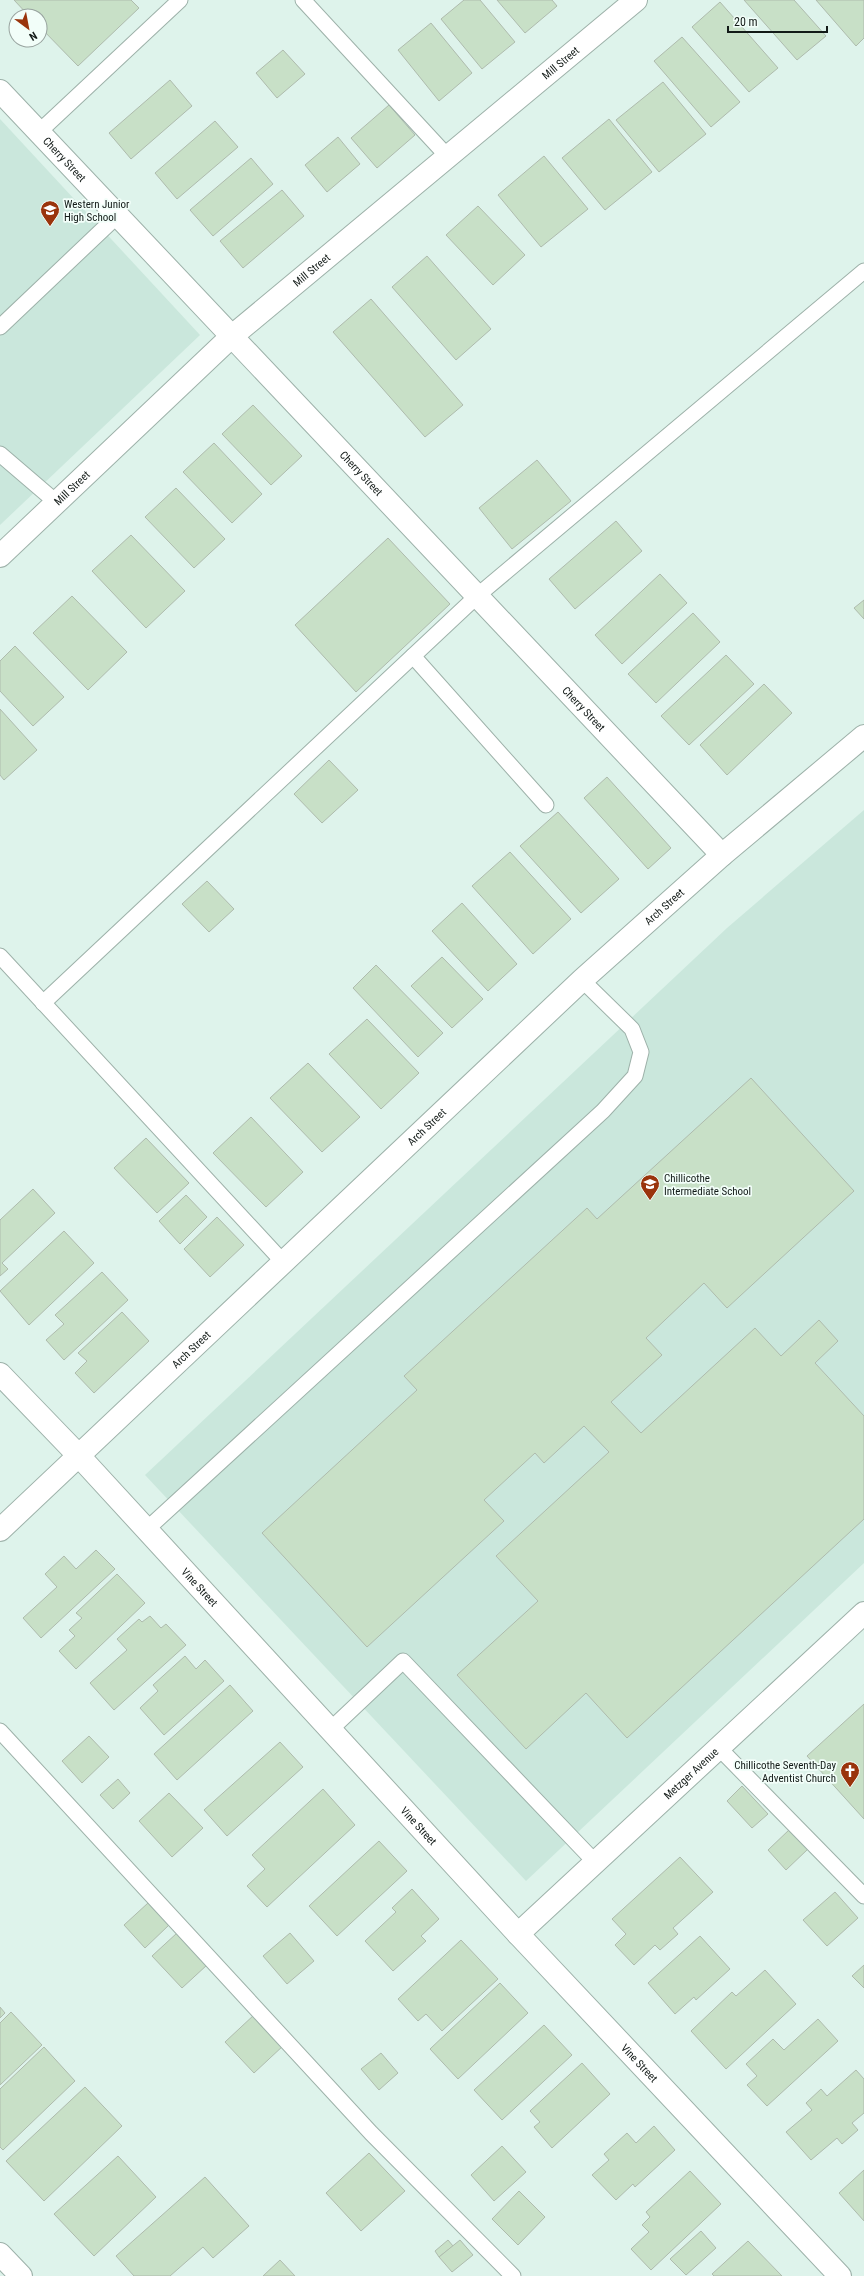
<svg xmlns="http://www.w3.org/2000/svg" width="864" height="2276" font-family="'Roboto Condensed',sans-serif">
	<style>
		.built { fill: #cae7dc }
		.building { fill: #c8e0c7; stroke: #aebbad }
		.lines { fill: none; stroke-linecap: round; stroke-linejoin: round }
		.lane-casing { stroke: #9db1a9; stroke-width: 17 }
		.street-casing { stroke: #9db1a9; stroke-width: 24 }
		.lane { stroke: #fff; stroke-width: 15 }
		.street { stroke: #fff; stroke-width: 22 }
		.labels { text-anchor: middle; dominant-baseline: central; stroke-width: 3.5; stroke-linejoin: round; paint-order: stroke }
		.street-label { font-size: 11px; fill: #121a17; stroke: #f2fef9 }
		.poi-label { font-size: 11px; fill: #121a17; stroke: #f2fef9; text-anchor: start }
	</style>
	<rect width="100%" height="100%" fill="#def3eb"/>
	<g class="built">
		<polygon points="0,119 200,335 0,525"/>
		<polygon points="864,810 864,1563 526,1881 145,1475 727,928"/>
	</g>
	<g class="building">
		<polygon points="14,0 131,0 139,8 78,66 40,27 40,16 29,16"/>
		<polygon points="464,0 480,0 515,42 482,69 441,19"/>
		<polygon points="497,0 552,0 557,6 525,33"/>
		<polygon points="744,0 794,0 826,36 797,60"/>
		<polygon points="816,0 864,0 864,38 856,46"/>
		<polygon points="720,2 778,68 749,92 692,27"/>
		<polygon points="431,23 472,73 439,101 398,50"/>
		<polygon points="682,37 740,102 711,127 654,61"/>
		<polygon points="283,50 305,74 277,98 256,73"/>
		<polygon points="170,80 192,106 131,159 109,133"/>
		<polygon points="663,82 706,134 659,172 616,120"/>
		<polygon points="389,105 415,135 377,168 351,138"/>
		<polygon points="609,119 652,172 605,210 562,158"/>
		<polygon points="215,121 238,147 177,199 155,173"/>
		<polygon points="338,137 360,164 327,192 305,165"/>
		<polygon points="544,156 588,209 541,247 498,195"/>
		<polygon points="251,158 273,184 213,236 190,210"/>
		<polygon points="282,190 304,216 243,268 220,241"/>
		<polygon points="478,206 525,255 493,285 446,235"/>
		<polygon points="427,256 491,329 456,360 392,287"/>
		<polygon points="371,299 463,405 425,437 333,332"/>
		<polygon points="253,405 302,456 271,485 222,434"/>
		<polygon points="214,443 262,494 232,523 183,472"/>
		<polygon points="537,460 571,501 512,549 479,508"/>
		<polygon points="176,488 225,539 194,568 145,517"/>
		<polygon points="616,521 642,551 575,609 549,579"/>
		<polygon points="131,535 185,591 146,628 92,571"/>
		<polygon points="388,538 450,604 356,692 295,625"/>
		<polygon points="660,574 687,603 622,664 595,635"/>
		<polygon points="72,596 127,652 88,690 33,633"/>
		<polygon points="864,600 864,619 854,608"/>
		<polygon points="693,613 720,642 656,703 628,674"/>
		<polygon points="15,646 64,697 33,726 0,691 0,661"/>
		<polygon points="726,655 754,684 689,745 661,716"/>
		<polygon points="764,684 792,713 727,775 700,745"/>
		<polygon points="0,709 37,750 4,780 0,775"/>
		<polygon points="329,760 358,790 322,823 294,794"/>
		<polygon points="607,777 671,848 648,869 584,798"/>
		<polygon points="558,812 619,879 581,913 520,846"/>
		<polygon points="510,852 571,919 533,954 472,886"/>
		<polygon points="207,881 234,909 209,932 182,904"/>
		<polygon points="462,903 517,964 488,991 432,931"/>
		<polygon points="442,957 483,999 452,1028 411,986"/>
		<polygon points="376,965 443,1033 418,1057 353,988"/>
		<polygon points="367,1019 419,1073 381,1109 329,1054"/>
		<polygon points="308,1063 360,1117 322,1152 270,1098"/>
		<polygon points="751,1078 854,1191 727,1308 704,1283 646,1338 662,1355 611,1402 641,1433 755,1328 781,1356 819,1320 838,1341 815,1363 864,1416 864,1519 627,1738 586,1693 526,1749 457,1675 538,1601 496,1556 609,1452 584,1426 544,1463 535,1453 484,1500 504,1521 367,1647 262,1533 417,1390 404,1376 587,1208 597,1219"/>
		<polygon points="251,1117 303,1172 266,1207 213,1153"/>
		<polygon points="146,1138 189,1183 157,1213 114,1168"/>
		<polygon points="33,1189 55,1213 2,1263 8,1269 0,1276 0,1220"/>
		<polygon points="186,1195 207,1217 180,1244 159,1221"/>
		<polygon points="217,1217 244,1245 210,1277 184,1249"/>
		<polygon points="64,1231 94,1263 29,1325 0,1291"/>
		<polygon points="102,1272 128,1300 64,1360 46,1340 64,1324 55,1315"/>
		<polygon points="122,1312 149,1341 94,1393 75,1373 87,1361 78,1353"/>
		<polygon points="96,1550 115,1569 41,1638 23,1618 57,1587 45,1574 64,1556 76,1569"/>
		<polygon points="117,1574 145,1603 76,1669 59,1651 75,1636 69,1630 82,1618 76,1613"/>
		<polygon points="150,1616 161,1628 166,1624 186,1645 114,1710 90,1683 127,1650 117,1639 139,1619 142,1622"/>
		<polygon points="185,1656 196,1669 205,1660 224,1681 164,1735 140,1708 158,1691 153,1685"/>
		<polygon points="230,1685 253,1711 177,1780 154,1754"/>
		<polygon points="864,1704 864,1819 807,1756"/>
		<polygon points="89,1736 109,1757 82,1783 62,1761"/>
		<polygon points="280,1742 303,1767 227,1836 204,1810"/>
		<polygon points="118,1779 130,1793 113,1809 100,1795"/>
		<polygon points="742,1786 768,1814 752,1828 727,1801"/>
		<polygon points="323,1789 355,1825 267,1907 247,1886 265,1869 252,1855"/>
		<polygon points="169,1793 203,1828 172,1857 139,1821"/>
		<polygon points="790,1829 808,1849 786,1870 768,1850"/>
		<polygon points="379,1841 407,1871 337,1936 309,1906"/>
		<polygon points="680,1857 713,1892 673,1928 678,1934 660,1950 655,1945 634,1965 615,1945 626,1934 612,1919"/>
		<polygon points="412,1889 439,1919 421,1936 426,1941 393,1971 365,1941 396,1912 392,1908"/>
		<polygon points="835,1892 858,1918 827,1946 803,1920"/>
		<polygon points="148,1903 169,1925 145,1948 124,1925"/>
		<polygon points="177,1933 207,1965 182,1988 152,1956"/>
		<polygon points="290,1933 314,1961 287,1984 263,1956"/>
		<polygon points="700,1936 730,1969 696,2000 694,1997 675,2014 648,1983"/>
		<polygon points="461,1940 498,1979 442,2031 426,2014 418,2021 398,1999"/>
		<polygon points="864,1965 864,1988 852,1976"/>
		<polygon points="765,1970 796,2004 726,2069 691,2031 732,1992 736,1996"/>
		<polygon points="500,1983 528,2013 458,2079 430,2049"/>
		<polygon points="0,2007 5,2013 0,2018"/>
		<polygon points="11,2012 42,2045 0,2085 0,2023"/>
		<polygon points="255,2014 284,2045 254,2073 225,2042"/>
		<polygon points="818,2019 838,2041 767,2106 747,2085 757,2076 746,2064 773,2039 784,2050"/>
		<polygon points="544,2025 572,2055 502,2120 474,2090"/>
		<polygon points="44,2047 75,2081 3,2150 0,2147 0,2089"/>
		<polygon points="381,2053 398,2073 379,2090 361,2069"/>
		<polygon points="582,2063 610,2094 552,2148 534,2127 540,2122 530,2111"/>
		<polygon points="856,2070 864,2079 864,2113 852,2123 858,2130 842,2144 837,2138 811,2160 786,2132 812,2110 806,2103 821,2089 827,2096"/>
		<polygon points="85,2087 122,2126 44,2201 6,2161"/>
		<polygon points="654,2126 675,2150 635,2187 633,2184 616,2200 592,2175 609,2160 604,2154 627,2133 636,2143"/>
		<polygon points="502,2146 526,2172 494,2201 471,2175"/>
		<polygon points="369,2153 405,2191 361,2231 326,2193"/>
		<polygon points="118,2156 156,2197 94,2256 54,2214"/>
		<polygon points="864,2170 864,2221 839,2193"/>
		<polygon points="690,2171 721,2204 651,2270 631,2249 649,2232 642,2225 650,2217 646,2212"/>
		<polygon points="205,2177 249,2226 213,2258 203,2247 170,2276 134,2276 116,2256"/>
		<polygon points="519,2191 545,2217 518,2245 492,2219"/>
		<polygon points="701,2231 716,2248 686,2275 670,2259"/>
		<polygon points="448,2240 453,2246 439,2257 435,2251"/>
		<polygon points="460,2240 473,2255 452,2272 439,2257"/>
		<polygon points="748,2241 782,2276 714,2276 712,2274"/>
		<polygon points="280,2260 295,2276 263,2276"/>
	</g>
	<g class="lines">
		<defs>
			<g id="lane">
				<polyline points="303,0 448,157"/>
				<polyline points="39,132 180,0"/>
				<polyline points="0,327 117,216"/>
				<polyline points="0,454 56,502"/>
				<polyline points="413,656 546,805"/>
				<polyline points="0,956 284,1263"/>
				<polyline points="43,1003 477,596 864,271"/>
				<polyline points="146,1530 603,1111 635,1076 641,1052 632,1029 582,980"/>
				<polyline points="330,1730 403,1661 595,1862"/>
				<polyline points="0,1731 371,2133 513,2276"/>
				<polyline points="719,1748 864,1896"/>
			</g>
			<g id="street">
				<path id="s1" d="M0,91L722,855"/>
				<path id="s2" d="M0,556L231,337L636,0"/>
				<path id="s3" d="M0,1374L80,1457L518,1934L840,2276"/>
				<path id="s4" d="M0,1530L582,980L722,855L864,736"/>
				<path id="s5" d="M518,1934L864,1613"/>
				<polyline points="0,2254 21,2276"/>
			</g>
		</defs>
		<use href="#lane" class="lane-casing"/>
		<use href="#street" class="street-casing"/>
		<use href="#lane" class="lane"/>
		<use href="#street" class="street"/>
	</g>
	<defs>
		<symbol id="school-pin" viewBox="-11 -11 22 30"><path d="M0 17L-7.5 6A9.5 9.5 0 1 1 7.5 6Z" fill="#9a340c" stroke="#f2fef9"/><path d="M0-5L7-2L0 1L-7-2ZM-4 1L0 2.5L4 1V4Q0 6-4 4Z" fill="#fff"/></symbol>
		<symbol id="church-pin" viewBox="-11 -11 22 30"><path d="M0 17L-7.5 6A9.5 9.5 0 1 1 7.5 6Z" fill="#9a340c" stroke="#f2fef9"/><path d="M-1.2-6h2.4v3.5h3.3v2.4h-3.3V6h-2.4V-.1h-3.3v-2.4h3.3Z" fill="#fff"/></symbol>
	</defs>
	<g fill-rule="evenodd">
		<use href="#school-pin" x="39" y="199" width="22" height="30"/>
		<use href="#school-pin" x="639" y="1173" width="22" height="30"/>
		<use href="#church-pin" x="839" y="1760" width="22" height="30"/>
	</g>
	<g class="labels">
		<g class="street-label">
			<text stroke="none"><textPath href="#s2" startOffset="747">Mill Street</textPath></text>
			<text stroke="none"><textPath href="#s1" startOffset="94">Cherry Street</textPath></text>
			<text stroke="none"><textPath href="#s2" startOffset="423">Mill Street</textPath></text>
			<text stroke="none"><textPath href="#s1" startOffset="526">Cherry Street</textPath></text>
			<text stroke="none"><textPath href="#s2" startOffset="99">Mill Street</textPath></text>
			<text stroke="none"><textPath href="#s1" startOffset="850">Cherry Street</textPath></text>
			<text stroke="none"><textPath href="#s4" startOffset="911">Arch Street</textPath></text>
			<text stroke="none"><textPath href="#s4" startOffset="587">Arch Street</textPath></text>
			<text stroke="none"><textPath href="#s4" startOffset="263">Arch Street</textPath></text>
			<text stroke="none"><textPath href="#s3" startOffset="292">Vine Street</textPath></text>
			<text stroke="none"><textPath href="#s5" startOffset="236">Metzger Avenue</textPath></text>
			<text stroke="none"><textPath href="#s3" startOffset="616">Vine Street</textPath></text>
			<text stroke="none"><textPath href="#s3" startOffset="940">Vine Street</textPath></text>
		</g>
		<g class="poi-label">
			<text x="64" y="204">Western Junior<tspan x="64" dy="13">High School</tspan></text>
			<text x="664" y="1178">Chillicothe<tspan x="664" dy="13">Intermediate School</tspan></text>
			<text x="836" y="1765" text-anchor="end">Chillicothe Seventh-Day<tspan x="836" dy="13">Adventist Church</tspan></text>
		</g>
	</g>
	<g transform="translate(28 28) rotate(148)"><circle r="19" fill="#f2fef9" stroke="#98a39f"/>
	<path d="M0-3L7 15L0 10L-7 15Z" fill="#9a340c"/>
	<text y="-6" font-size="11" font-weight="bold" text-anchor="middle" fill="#121a17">N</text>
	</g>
	<path d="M728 26v6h99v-6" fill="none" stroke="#121a17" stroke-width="2"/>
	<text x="734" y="26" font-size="12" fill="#121a17" stroke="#f2fef9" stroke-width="3" paint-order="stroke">20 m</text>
</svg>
